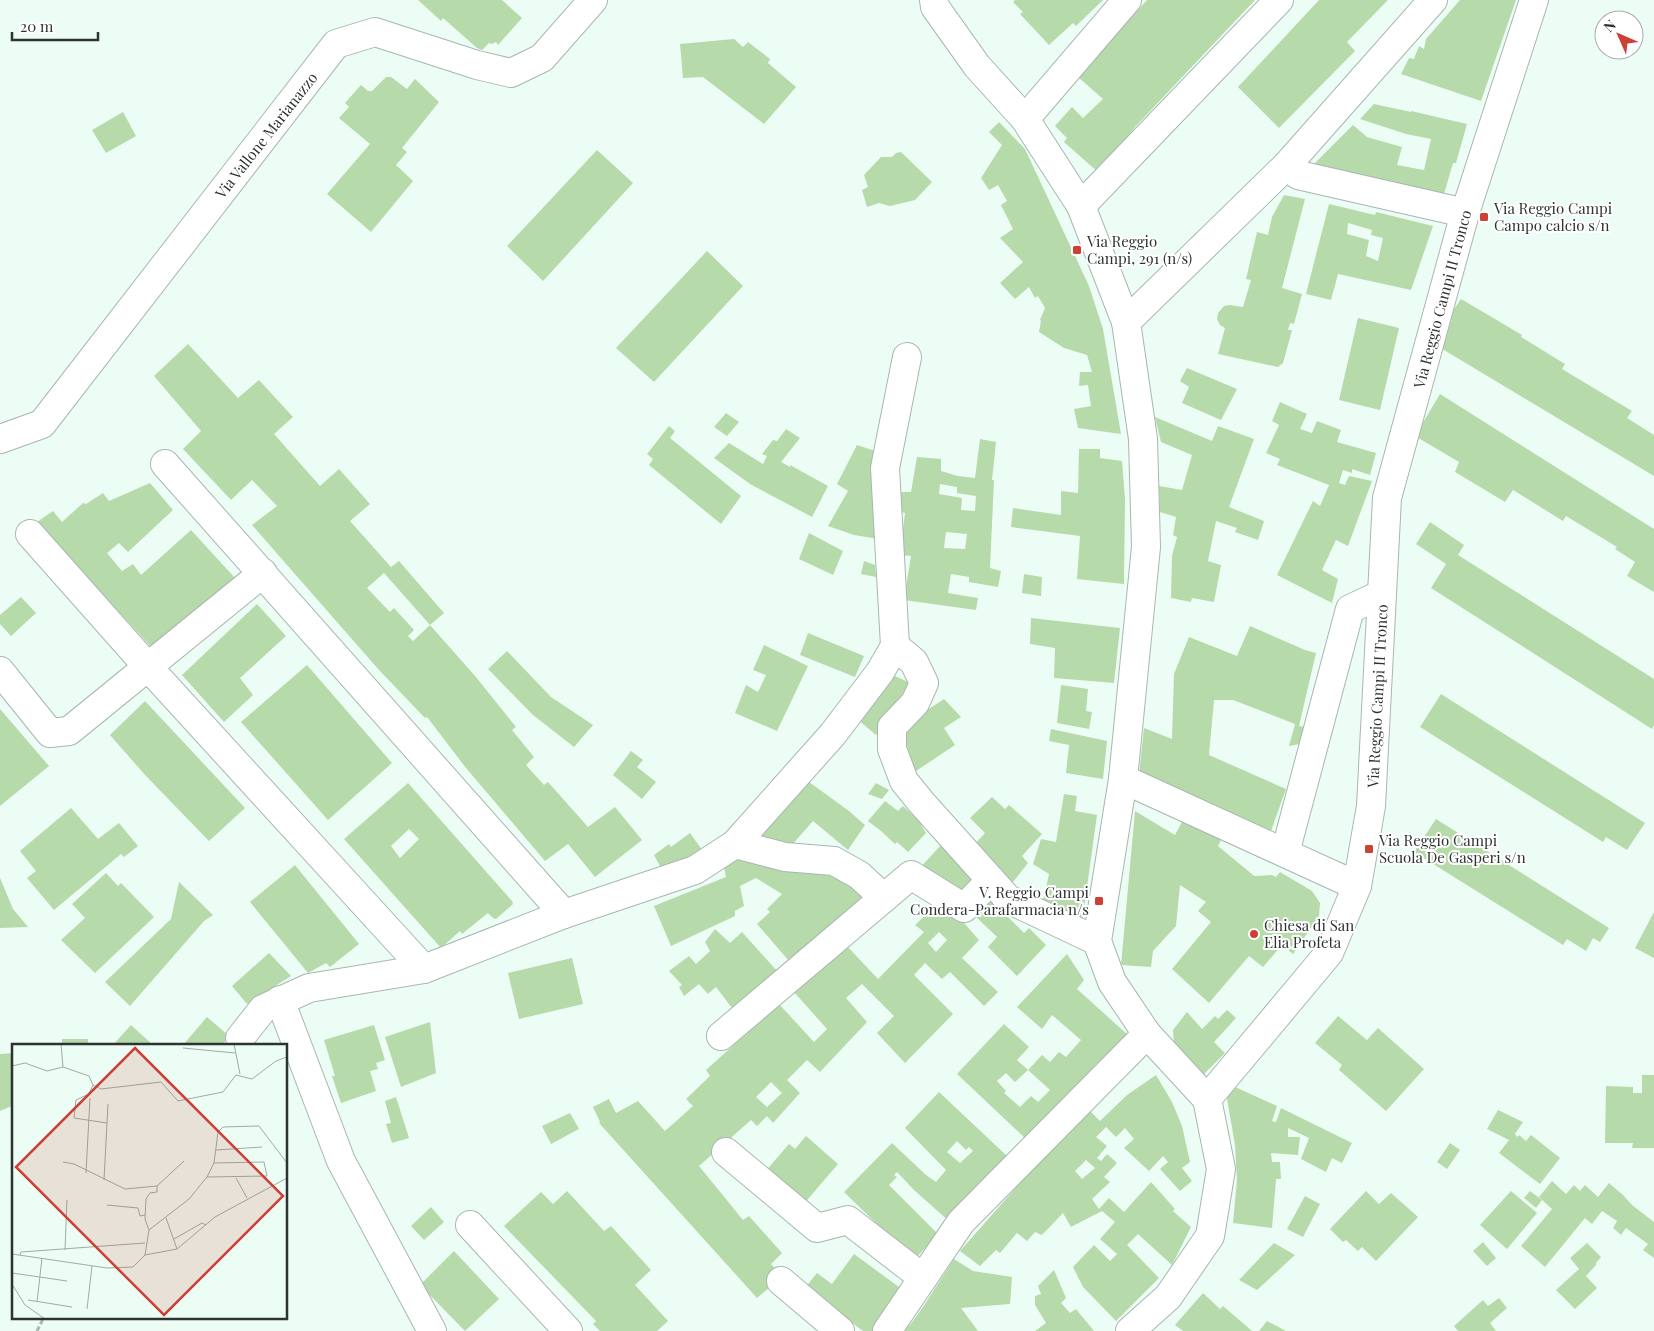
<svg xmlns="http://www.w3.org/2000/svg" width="1654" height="1331" font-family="'Playfair Display',serif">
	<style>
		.building { fill: #b6daa9; fill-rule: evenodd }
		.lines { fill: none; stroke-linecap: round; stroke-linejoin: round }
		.minor-casing { stroke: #a8b7b0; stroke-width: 30 }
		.major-casing { stroke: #a8b7b0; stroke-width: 30 }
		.path { stroke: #acb9b3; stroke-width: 3; stroke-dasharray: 5 2.5; stroke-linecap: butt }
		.minor { stroke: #fff; stroke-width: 28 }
		.major { stroke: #fff; stroke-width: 28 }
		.poi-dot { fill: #cd4036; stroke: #fff; stroke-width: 2 }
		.labels { text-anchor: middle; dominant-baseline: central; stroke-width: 4; stroke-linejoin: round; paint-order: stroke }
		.street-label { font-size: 15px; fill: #2d3330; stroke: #fff }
		.poi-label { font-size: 15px; fill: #2d3330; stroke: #fff; text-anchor: start }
		.inset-road { fill: none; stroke: #a0aca6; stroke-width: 1 }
		.view { fill: #cd4036; fill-opacity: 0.15; stroke: #cd4036; stroke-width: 2.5 }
		.inset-edge { fill: none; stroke: #2d3330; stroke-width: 2.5 }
	</style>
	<rect width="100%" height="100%" fill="#ecfdf5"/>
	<g class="building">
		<polygon points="418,0 502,0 522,18 498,45 496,42 492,44 489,43 482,50 477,48 443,18 441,21"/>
		<polygon points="1015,0 1103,0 1076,26 1073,23 1049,45 1020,14 1023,12 1013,2"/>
		<polygon points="1147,0 1255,0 1135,127 1099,173 1064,142 1067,138 1055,126 1072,107 1083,118 1103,99 1078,77"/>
		<polygon points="1319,0 1388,0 1347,42 1355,51 1279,128 1238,87"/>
		<polygon points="1460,0 1516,0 1481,101 1401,74 1409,58 1414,59 1419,46 1424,49 1426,39"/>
		<polygon points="734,39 743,47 748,42 770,59 768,63 796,87 764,124 703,77 683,78 680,44"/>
		<polygon points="386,77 391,77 407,89 415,79 439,102 402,148 407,152 396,165 413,181 371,232 327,194 370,144 339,118 349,107 345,103 361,85 368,91 372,91"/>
		<polygon points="1374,104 1411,112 1411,111 1467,124 1456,163 1453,163 1442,201 1330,176 1315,163 1353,125 1367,137 1402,147 1397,165 1424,170 1431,139 1406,134 1360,119"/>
		<polygon points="123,112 136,136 106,153 92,130"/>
		<polygon points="999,122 1025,149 1089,286 1103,329 1121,434 1078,428 1074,409 1091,406 1088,385 1079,386 1080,372 1092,372 1087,355 1064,348 1039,332 1041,321 1040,320 1045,308 1038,296 1035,298 1029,287 1015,299 1000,283 1023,262 1000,238 1013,229 1001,205 1007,201 998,185 989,190 981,178 1002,145 989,132"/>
		<polygon points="597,150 633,183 543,281 507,246"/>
		<polygon points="901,152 932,182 915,200 890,206 879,203 867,207 862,190 868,187 864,175 881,157 892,157 896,153"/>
		<polygon points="1284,195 1305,199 1282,288 1302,294 1294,324 1290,323 1288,330 1292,330 1283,363 1278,367 1218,354 1225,328 1220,325 1217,319 1218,313 1224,306 1230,305 1243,307 1251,280 1246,279 1257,232 1268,235 1272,217"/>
		<path d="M1329,204L1375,215L1376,212L1433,226L1411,290L1338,274L1331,300L1306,294ZM1348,223L1372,230L1371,235L1383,238L1378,261L1366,256L1369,240L1347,234Z"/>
		<polygon points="707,251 743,286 654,382 616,348"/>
		<polygon points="1461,299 1522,335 1521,337 1565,364 1562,369 1632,411 1627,418 1654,435 1654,476 1439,347 1448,332 1445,330 1452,320 1448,318"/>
		<polygon points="1358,318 1399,328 1380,410 1339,400"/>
		<polygon points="188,344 238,398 259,380 293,417 274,434 320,486 339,469 370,504 350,521 391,567 399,561 444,613 430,625 384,573 367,588 390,612 394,608 414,630 408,636 413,641 430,625 476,677 516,727 512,730 534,757 526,765 544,785 548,782 588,827 615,807 642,840 595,877 568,844 545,861 466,768 427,717 425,718 379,670 252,525 277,506 252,480 231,500 183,449 201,431 154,376"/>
		<polygon points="1187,368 1237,389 1221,420 1182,403 1189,387 1180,381"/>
		<polygon points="1440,394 1654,529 1654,592 1627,576 1635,562 1615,549 1617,547 1566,516 1563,521 1513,490 1505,502 1455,472 1459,462 1415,436"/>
		<polygon points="1280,402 1307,414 1300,429 1312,433 1317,421 1341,430 1337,442 1376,453 1370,475 1352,469 1352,473 1343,470 1339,483 1345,485 1349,476 1372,481 1348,546 1336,540 1322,570 1338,579 1332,603 1277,575 1313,501 1320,506 1329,485 1277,465 1280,459 1266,453 1279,425 1272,421"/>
		<polygon points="726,413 739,422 727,436 714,427"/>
		<polygon points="1155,417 1212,441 1218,426 1254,439 1229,507 1264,521 1258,540 1235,532 1237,528 1216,521 1208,561 1221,565 1214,602 1192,598 1191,602 1171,598 1172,556 1177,537 1173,535 1176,517 1160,512 1159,486 1182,490 1192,455 1161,442"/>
		<polygon points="669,426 675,431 670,438 741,496 721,524 649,465 653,459 647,454"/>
		<polygon points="786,429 800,438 781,462 790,467 790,465 828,486 812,517 750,484 714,458 729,443 763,464 767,456 762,454 773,440 777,441"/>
		<path d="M980,439L996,442L992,480H994L990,568L1001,571L998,587L969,582V577L951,574L948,593L978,598L976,610L904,600L911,556L900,555L905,513L894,510L896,492H911L917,457L941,459V471L958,476L975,478ZM940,484L957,487V493L976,496L975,511L961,510L962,498L939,494ZM946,532L967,534L965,549L944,548Z"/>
		<polygon points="857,445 878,452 878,539 854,535 828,526 848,491 837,484"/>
		<polygon points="1079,449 1100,449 1100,458 1122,461 1125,499 1124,584 1077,579 1080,536 1011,527 1013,508 1061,515 1061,491 1078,493"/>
		<polygon points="150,483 173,510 128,552 119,543 107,553 122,571 133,564 141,575 191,530 235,578 154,650 37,522 53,511 62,522 83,503 86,504 103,493 109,501"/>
		<polygon points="1430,522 1464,545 1458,555 1654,679 1654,725 1652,729 1431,588 1446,564 1416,544"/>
		<polygon points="809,533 843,551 833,575 799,559"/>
		<polygon points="864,561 875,565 876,577 861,574"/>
		<polygon points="1024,574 1042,577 1041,596 1022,593"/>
		<polygon points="21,597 36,613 11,636 0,624 0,615"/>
		<polygon points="257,604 286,636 240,678 253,695 224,722 182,675"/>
		<polygon points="1031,618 1120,628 1114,683 1054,678 1055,648 1030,644"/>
		<polygon points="1250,626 1305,650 1316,653 1299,726 1305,727 1300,744 1289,746 1295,724 1233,700 1214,700 1209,755 1286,789 1271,831 1139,775 1144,728 1172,739 1174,674 1189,637 1237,656"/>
		<polygon points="808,633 864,656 855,677 800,655"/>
		<polygon points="764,645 808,666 777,731 735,713 746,685 758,692 766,675 753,670"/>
		<polygon points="507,651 551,697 593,725 574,747 533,715 488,669"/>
		<polygon points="307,665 392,763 328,820 241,722"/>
		<polygon points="889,673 910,683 893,707 896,710 876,735 856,718"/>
		<polygon points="1061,685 1088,689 1086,711 1092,712 1089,729 1057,723"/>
		<polygon points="1441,694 1645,823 1627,850 1606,837 1603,842 1420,727"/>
		<polygon points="944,699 961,717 944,728 955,745 913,773 903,726"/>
		<polygon points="145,701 245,808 209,841 146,776 110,735"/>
		<polygon points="0,709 49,766 0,806"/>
		<polygon points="1051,729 1107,741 1103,779 1066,773 1069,745 1049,741"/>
		<polygon points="631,751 643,760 637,767 656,782 642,799 613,775"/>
		<polygon points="805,779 849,811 865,825 848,850 813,821 784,854 750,844"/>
		<path d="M408,783L512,901L513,904L496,919L493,918L488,913L462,934L460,931L441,948L344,839ZM409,829L419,839L400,858L391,846Z"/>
		<polygon points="876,783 889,790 882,799 868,794"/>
		<polygon points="1064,794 1077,796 1075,811 1097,815 1083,916 1083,926 1038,912 1044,897 1049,874 1033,864 1041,839 1056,842"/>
		<polygon points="992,797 1005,809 1009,805 1042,834 1022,856 1028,863 1013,882 973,846 985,833 970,818"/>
		<polygon points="885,801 898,811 903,806 919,821 926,833 908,852 897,842 895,844 881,831 868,821"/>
		<polygon points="71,808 98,839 119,823 138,846 124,857 121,854 54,910 27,878 36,871 20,851"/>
		<polygon points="1135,811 1175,835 1183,820 1221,840 1218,846 1253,875 1255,876 1272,875 1276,877 1280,872 1312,891 1320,903 1319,916 1293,954 1282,945 1263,967 1249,956 1209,1003 1172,969 1211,922 1198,911 1206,902 1180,885 1176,926 1153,951 1151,967 1121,965"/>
		<polygon points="1436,819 1609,928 1600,942 1593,938 1586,951 1567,939 1563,945 1414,852"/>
		<polygon points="690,833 705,854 663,872 654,855 669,844 671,847"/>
		<polygon points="941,845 976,885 964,899 918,870"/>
		<polygon points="745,851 764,863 845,878 863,896 789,961 757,924 770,912 767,909 782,894 756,878 740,886 744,906 735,911 735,916 671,946 654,906 726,877 724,867"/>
		<polygon points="295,865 359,944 330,967 326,963 308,973 250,902"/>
		<polygon points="106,873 118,886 121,883 154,917 95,973 61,940 85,918 72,904"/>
		<polygon points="0,878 13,909 28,927 0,928"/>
		<polygon points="179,882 213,915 204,921 130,1006 105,982 171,919"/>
		<polygon points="988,897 1024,933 1029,928 1046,945 1017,976 988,947 997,937 973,914"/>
		<path d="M939,902L964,923L979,940L962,958L998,992L984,1006L950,972L942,979L925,963L914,975L953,1014L905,1063L877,1033L894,1016L862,984L846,998L867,1022L820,1072L807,1060L787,1080L800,1093L773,1123L767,1116L757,1126L751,1120L699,1166L743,1220L749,1216L782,1253L771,1264L782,1277L757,1298L599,1123L600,1122L593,1107L609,1099L616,1113L638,1101L665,1131L693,1106L686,1099L710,1076L706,1070L779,1004L814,1042L827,1029L793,991L845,944L878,979L924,932L915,925ZM939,932L947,940L936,952L928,943ZM771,1082L782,1093L767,1107L756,1097Z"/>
		<polygon points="1654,912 1654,958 1635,948"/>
		<polygon points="715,929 730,943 742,932 778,972 735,1012 716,987 708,994 699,984 684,996 679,987 682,985 669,971 689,956 696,964 710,951 705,942"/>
		<polygon points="269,953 291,976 247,1004 232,986"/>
		<polygon points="1067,954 1084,980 1077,989 1129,1036 1100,1066 1097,1063 1062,1102 1025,1138 957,1074 1004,1024 1029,1047 1017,1060 1028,1070 1015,1082 1006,1073 997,1081 1006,1091 1004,1093 1020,1107 1031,1096 1038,1102 1050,1090 1028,1070 1042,1055 1050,1062 1059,1052 1066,1057 1081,1040 1052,1015 1042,1029 1017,1007"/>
		<polygon points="572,958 583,1004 519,1019 508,973"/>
		<polygon points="1227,1010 1236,1018 1214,1042 1225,1053 1203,1075 1174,1044 1173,1030 1187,1012 1202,1029 1215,1016 1218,1019"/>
		<polygon points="1338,1016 1367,1040 1378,1028 1424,1069 1386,1111 1339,1070 1342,1065 1315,1043"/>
		<polygon points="207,1017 229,1036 222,1045 183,1045"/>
		<polygon points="430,1022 436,1073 401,1087 385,1037"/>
		<polygon points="131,1025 153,1045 113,1045"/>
		<polygon points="374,1025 385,1060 376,1063 378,1069 370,1071 376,1091 341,1103 332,1076 335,1076 324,1040"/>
		<rect x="62" y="1039" width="26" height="6"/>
		<polygon points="14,1053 14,1105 0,1111 0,1054"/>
		<path d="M1156,1075L1172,1102L1182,1126L1190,1162L1182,1168L1192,1181L1180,1191L1160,1169L1168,1162L1163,1156L1149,1171L1124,1148L1134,1139L1125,1128L1116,1137L1106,1127L1096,1137L1107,1146L1097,1158L1101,1161L1107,1154L1117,1163L1104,1177L1110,1182L1092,1199L1099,1209L1109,1198L1124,1212L1151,1182L1175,1209L1173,1211L1191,1227L1172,1265L1138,1234L1127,1245L1159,1278L1116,1321L1083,1287L1073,1267L1094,1245L1110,1261L1117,1254L1100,1239L1115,1222L1102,1211L1071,1227L1063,1213L1042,1235L1035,1232L1027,1241L1017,1233L1000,1253L996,1250L980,1266L960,1251L1036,1165L1088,1109L1100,1121L1127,1095ZM1086,1160L1095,1168L1082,1179L1075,1171Z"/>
		<polygon points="1642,1075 1654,1075 1654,1148 1632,1148 1633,1143 1605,1143 1606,1086 1633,1087 1633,1093 1642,1093"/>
		<polygon points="1233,1086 1277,1106 1272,1121 1276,1122 1281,1108 1352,1143 1342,1163 1332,1158 1326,1172 1301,1159 1309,1138 1288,1128 1288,1137 1300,1137 1298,1155 1271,1153 1272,1162 1280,1162 1281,1179 1276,1179 1272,1228 1233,1223 1237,1180 1235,1145 1226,1093"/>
		<path d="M939,1092L1008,1157L950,1222L914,1190L897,1172L894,1175L897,1177L889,1185L938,1234L914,1260L844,1192L892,1143L926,1175L936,1182L946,1170L905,1128ZM957,1141L966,1150L969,1147L973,1151L960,1163L947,1152Z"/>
		<polygon points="396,1097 409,1138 392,1143 386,1124 391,1123 385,1101"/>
		<polygon points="1498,1110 1523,1122 1515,1134 1517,1137 1519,1135 1526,1141 1531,1135 1560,1158 1540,1184 1499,1153 1509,1140 1487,1129"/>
		<polygon points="570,1113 579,1129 551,1144 542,1126"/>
		<polygon points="806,1136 838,1164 802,1206 764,1173 789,1144 795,1149"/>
		<polygon points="1450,1143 1460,1150 1447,1169 1437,1162"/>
		<polygon points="1552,1181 1566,1194 1574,1185 1580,1191 1585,1185 1598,1197 1609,1183 1623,1195 1632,1205 1654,1222 1654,1258 1643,1250 1648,1244 1626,1228 1621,1235 1613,1228 1617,1221 1602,1211 1592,1224 1585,1218 1545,1267 1521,1246 1552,1209 1539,1197"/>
		<polygon points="567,1191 604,1231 611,1226 651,1270 635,1285 668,1321 657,1331 600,1331 593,1324 596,1321 504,1226 541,1192 553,1204"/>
		<polygon points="1366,1191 1379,1204 1391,1193 1418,1217 1376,1261 1362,1247 1358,1251 1346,1240 1343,1242 1330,1229"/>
		<polygon points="1511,1191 1537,1213 1507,1249 1480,1225"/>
		<polygon points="1530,1191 1542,1200 1536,1208 1524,1198"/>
		<polygon points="1305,1196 1320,1204 1303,1237 1287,1229"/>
		<polygon points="431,1207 444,1222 424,1240 411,1226"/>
		<polygon points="1483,1242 1496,1258 1487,1266 1473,1251"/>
		<polygon points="1274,1243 1295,1255 1257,1290 1239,1280"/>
		<polygon points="1587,1243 1601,1257 1596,1263 1596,1265 1586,1276 1597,1288 1575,1309 1556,1290 1579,1269 1570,1258"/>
		<polygon points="454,1251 499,1299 465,1331 420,1285"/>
		<polygon points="854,1254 903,1290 873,1331 863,1331 805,1288 817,1273 832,1284"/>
		<polygon points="954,1259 973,1271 1012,1277 1010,1304 961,1308 978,1331 902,1331 910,1325 923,1307"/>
		<polygon points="1054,1270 1066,1298 1061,1303 1070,1313 1076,1309 1094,1331 1035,1331 1046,1323 1035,1305 1035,1296 1041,1294 1038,1286"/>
		<polygon points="1203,1293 1220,1309 1223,1306 1252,1331 1183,1331 1175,1325"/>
		<polygon points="1499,1298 1507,1308 1490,1323 1496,1331 1458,1331 1454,1326 1483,1300 1488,1306"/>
		<polygon points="1267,1321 1286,1331 1259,1331"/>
	</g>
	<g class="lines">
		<defs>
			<g id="minor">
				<polyline points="934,0 935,7 977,66 1025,119 1081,206 1126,322 1143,439 1146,547 1123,779 1097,941 1112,982 1147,1034 1207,1099"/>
				<polyline points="1025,119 1127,0"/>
				<polyline points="1287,165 1298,175 1465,213"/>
				<polyline points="1081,206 1279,0"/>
				<polyline points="1126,322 1287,165 1433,0"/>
				<polyline points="0,439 42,424 336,44 375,32 477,65 511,73 542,58 593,0"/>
				<polyline points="165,464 564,914"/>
				<polyline points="30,534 148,667 424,969"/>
				<polyline points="895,646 914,662 924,683 915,703 892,727 892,749 904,781 921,802 1008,899 1097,941"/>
				<polyline points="0,671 50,733 69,731 263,573"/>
				<polyline points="1123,779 1357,886"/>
				<polyline points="735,844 785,857 834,861 859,875 884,898"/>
				<polyline points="1285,853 1350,609 1382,594"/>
				<polyline points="280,1000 341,1161 432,1331"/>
				<polyline points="721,1036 911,875 964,908 991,880"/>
				<polyline points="240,1038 263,1009 309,988 424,969 564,914 695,870 735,844 833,734 880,672 895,646 885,468 907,357"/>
				<polyline points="726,1152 817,1228 848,1220 923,1278"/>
				<polyline points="470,1225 568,1331"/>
				<polyline points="781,1281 840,1331"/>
				<polyline points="887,1331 961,1222 1147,1034"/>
			</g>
			<polyline id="major" points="1130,1331 1168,1297 1210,1236 1221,1169 1207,1099 1329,953 1357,886 1371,806 1387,498 1465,213 1534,0"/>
		</defs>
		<use href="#minor" class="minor-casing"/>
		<use href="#major" class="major-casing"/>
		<polyline class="path" points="37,1331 44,1317"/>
		<use href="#minor" class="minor"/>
		<use href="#major" class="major"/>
	</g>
	<g class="poi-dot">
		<rect x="1479" y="212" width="10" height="10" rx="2.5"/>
		<rect x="1072" y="245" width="10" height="10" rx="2.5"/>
		<rect x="1364" y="844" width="10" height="10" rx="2.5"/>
		<rect x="1094" y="896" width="10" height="10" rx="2.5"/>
		<circle cx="1254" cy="934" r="5"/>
	</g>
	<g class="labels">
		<g class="street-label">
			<text transform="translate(266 135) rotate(-52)">Via Vallone Marianazzo</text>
			<text transform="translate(1442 299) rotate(-75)">Via Reggio Campi II Tronco</text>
			<text transform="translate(1377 696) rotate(-87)">Via Reggio Campi II Tronco</text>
		</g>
		<g class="poi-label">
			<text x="1494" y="208">Via Reggio Campi<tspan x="1494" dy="17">Campo calcio s/n</tspan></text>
			<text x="1087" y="241">Via Reggio<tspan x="1087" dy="17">Campi, 291 (n/s)</tspan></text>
			<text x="1379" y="840">Via Reggio Campi<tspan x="1379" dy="17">Scuola De Gasperi s/n</tspan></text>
			<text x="1089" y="892" text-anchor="end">V. Reggio Campi<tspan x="1089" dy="17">Condera-Parafarmacia n/s</tspan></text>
			<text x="1264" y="925">Chiesa di San<tspan x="1264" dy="17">Elia Profeta</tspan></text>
		</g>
	</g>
	<g transform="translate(12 1044)">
		<rect width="275" height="275" fill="#ecfdf5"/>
		<path class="inset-road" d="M49,0L51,23M222,0L228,30M171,4L223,9M0,22L13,19L35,27L51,23M51,23L77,32L81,41L89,45L149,38L166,57L211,48L224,31L240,35L264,17L275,13M81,41L77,50L64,56L62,74L95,79M204,106L250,103M51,118L62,120L113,145L145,142L172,117M74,129L78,54M195,133L255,132L252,118L202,119M224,134L235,154M92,136L96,60M95,161L126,164L128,172L133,171M154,174L165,205M137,186L133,175L134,155L138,149L145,148V142M162,195L190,179L194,181M53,206L55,156M0,210L95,224L121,223L133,211L165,205L203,173L275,134M8,211L9,208L133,199M133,211L137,186L177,155L195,133L202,119L206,88L211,83L247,82L275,119M0,229L55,237M0,240L13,261L33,275M16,256L60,263M25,258L30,214M75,265L80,222"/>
		<path class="view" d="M123,4L271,152L152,271L4,123Z"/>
		<rect width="275" height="275" class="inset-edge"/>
	</g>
	<g transform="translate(1619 35) rotate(315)"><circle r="24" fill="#ffffff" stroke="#abadac"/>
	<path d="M0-4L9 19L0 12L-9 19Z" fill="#cd4036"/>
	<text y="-8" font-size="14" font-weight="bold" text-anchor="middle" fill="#2d3330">N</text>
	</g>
	<path d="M12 32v8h86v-8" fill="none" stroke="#2d3330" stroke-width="2.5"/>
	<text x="20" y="32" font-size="15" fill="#2d3330" stroke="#ffffff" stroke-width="4" paint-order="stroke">20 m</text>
</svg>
